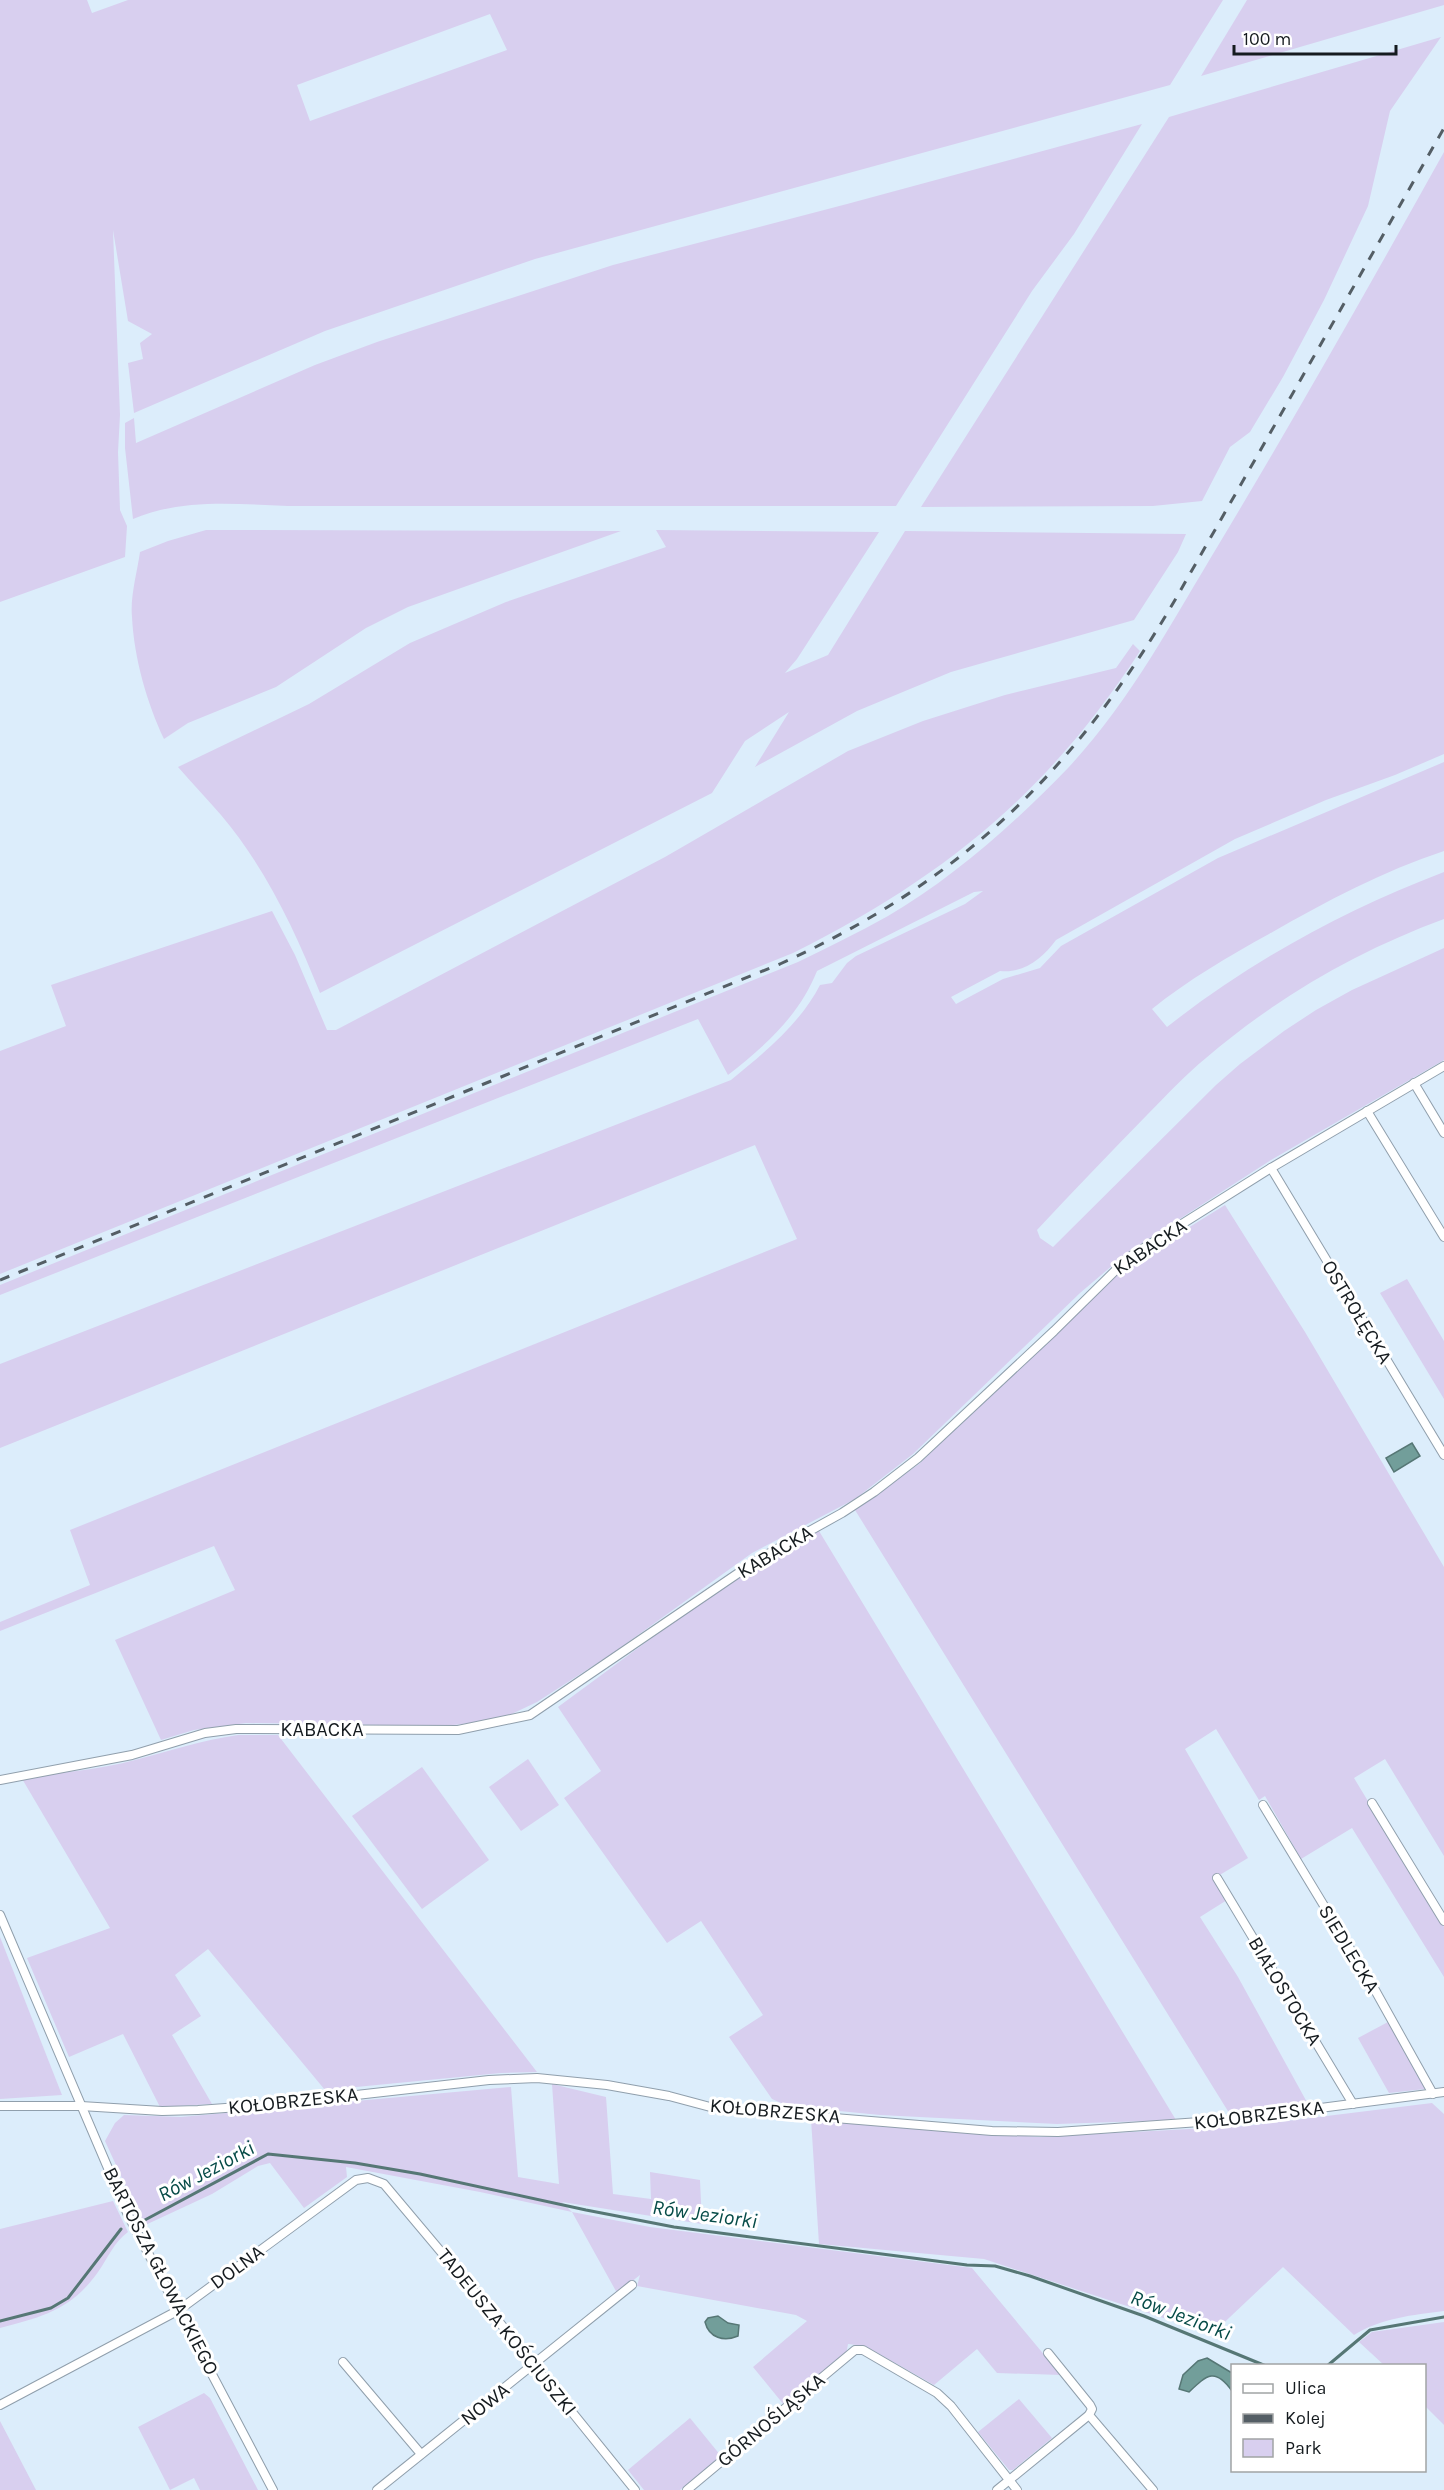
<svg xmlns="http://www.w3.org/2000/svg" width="1444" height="2490" font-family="Karla,sans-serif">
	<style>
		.green { fill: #d8cfef; fill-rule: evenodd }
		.water { fill: #729e9a; stroke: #567775; stroke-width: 1.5 }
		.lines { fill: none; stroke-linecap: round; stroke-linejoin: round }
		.stream { stroke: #567775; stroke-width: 3 }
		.minor-casing { stroke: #909fac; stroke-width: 10 }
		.minor { stroke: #fff; stroke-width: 8 }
		.rail { stroke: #545e65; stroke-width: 3; stroke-dasharray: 10 10; stroke-linecap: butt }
		.labels { text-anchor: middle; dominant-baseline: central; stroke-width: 6; stroke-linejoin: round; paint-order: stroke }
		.street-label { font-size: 20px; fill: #151b1f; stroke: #fff }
		.water-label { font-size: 21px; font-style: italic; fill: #064b47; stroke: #fff }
	</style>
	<rect width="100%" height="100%" fill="#dcedfb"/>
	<g class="green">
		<path d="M0,0H87L92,13L128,0H1223L1170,85L535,259L325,331L134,413L128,363L143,359L140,343L152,334L128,321L113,230L120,415L118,452L120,510L127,526L125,557L0,602ZM490,14L507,50L310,121L297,85Z"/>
		<polygon points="1247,0 1444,0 1444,5 1201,76"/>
		<polygon points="1441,37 1390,111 1368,206 1324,300 1283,377 1250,432 1230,447 1202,501 1153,506 921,507 1169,117"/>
		<path d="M1142,124L1074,234L1032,291L896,506H288C236,504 182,498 133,519L125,448V423L134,418L136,443L315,365L377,342L613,265L847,204Z"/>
		<path d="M1444,152V754L1395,775L1326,800L1235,839L1056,940C1043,958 1023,974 1000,971L951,997L956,1004L1003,979L1040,968L1061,946L1218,858L1444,762V851C1383,871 1325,902 1269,934C1229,956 1188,980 1152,1009L1167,1027C1251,961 1344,910 1444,872V919C1357,951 1276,998 1206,1058C1185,1075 1166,1096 1147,1115C1110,1153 1073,1191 1037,1230L1040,1238L1053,1247L1216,1085L1240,1064L1284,1031L1316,1010L1352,990L1444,948V1060L1271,1160L1127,1253L1080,1293L913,1454L855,1499L752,1553L613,1653L537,1702L501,1719L446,1726L246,1723L194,1730L161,1740L115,1640L235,1590L214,1546L0,1631V1622L90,1585L70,1530L797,1239L755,1145L0,1448V1364L731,1080C764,1053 800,1024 820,985L832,983L847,963L856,956L965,904L983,891L974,892L817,971C799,1016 765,1046 728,1075L698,1019L0,1295V1285L798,962C828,947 858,933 888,916C952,879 1016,822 1068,768C1130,702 1173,620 1219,544C1297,414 1371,283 1444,152Z"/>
		<path d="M206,530L621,531L408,607L366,628L276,687L188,723L164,739C147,703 134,658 132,617C130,597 137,573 140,552L168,541Z"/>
		<path d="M656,530L879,532L797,659L785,673L828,655L905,531L1186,534L1178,552L1134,620L951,672L857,711L755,767L789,712L745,741L712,793L320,993C295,930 265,867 221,815C207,799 192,783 178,767L309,704L410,643L506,602L666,547Z"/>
		<path d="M1133,644L1140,651C1048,793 943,878 793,953L0,1274V1051L66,1026L51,985L272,911L295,955L327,1030H336L665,857L848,751L923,721L1005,695L1116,668Z"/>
		<polygon points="1225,1205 1305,1332 1444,1567 1444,1856 1385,1759 1354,1778 1444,1927 1444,1977 1352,1828 1301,1859 1265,1796 1259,1800 1216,1729 1185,1749 1248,1858 1213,1879 1227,1900 1200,1917 1238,1977 1308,2104 1231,2116 855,1510 919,1464 1099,1290 1133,1262"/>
		<polygon points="1407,1279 1444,1341 1444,1399 1380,1293"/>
		<polygon points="819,1531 1176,2120 1057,2124 880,2115 788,2106 772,2099 729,2037 763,2015 701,1921 667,1943 564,1798 601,1771 558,1707 676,1620 747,1572"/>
		<path d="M238,1735H278L537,2072L501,2073L325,2090L208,1949L175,1975L201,2016L172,2035L212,2104L160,2107L123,2034L69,2057L27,1958L110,1928L21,1777C59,1773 98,1770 135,1760C170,1751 202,1740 238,1735Z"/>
		<polygon points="528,1759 559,1805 521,1831 489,1787"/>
		<polygon points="422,1767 489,1860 422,1909 352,1816"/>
		<polygon points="0,1937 62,2095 0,2099"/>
		<polygon points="1388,2022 1425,2089 1389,2093 1358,2038"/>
		<polygon points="552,2084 606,2097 613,2194 651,2199 650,2172 700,2180 702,2224 562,2202 572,2212 650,2227 972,2268 1061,2375 997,2373 977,2349 934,2385 865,2346 848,2344 846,2355 784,2405 753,2367 807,2321 796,2315 637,2286 640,2275 617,2293 572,2212 480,2192 346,2167 347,2177 304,2208 270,2163 258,2166 212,2194 141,2227 133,2214 137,2211 105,2141 115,2123 124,2115 181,2117 511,2087 518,2177 559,2184"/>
		<path d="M1432,2103L1444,2114V2311C1413,2315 1381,2318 1354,2335L1283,2267L1212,2334L984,2259L819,2244L811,2119L1039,2137L1246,2126Z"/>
		<path d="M113,2201L128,2232C114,2242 108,2258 98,2272C71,2310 42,2317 0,2328V2229Z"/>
		<polygon points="1444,2322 1444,2425 1425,2406 1424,2366 1384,2365 1359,2342 1372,2332"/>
		<polygon points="204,2393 210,2398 258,2490 200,2490 194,2478 170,2490 138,2427"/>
		<polygon points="1019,2399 1052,2438 1013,2470 1009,2470 978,2432"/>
		<polygon points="690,2418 721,2456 680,2490 644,2490 628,2470"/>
		<polygon points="0,2421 36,2490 0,2490"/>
	</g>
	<g class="water">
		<polygon points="1412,1443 1420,1456 1394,1472 1386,1458"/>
		<path d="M718,2316L728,2323L739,2325L738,2336C724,2342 709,2338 705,2322L708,2318Z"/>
		<path d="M1207,2358L1232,2373V2391C1215,2367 1207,2375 1189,2392L1179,2389L1183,2375L1198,2361Z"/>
	</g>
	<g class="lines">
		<g class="stream">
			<polyline points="143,2221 268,2154 355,2163 420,2174 586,2210 674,2227 967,2265 995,2266 1030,2276 1144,2316 1266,2366"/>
			<polyline points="0,2321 51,2308 68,2298 121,2229"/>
			<polyline points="1327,2366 1370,2330 1444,2317"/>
		</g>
		<defs>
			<g id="minor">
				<polyline points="1414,1083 1444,1133"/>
				<polyline points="1367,1111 1444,1237"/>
				<polyline points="1271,1168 1444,1455"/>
				<polyline points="0,1780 132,1755 205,1733 236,1729 458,1730 530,1715 759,1559 842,1513 874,1492 918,1458 1054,1331 1128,1258 1271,1168 1444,1066"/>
				<polyline points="1372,1803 1444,1921"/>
				<polyline points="1263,1805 1375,1990 1433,2094"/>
				<polyline points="1217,1878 1353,2104"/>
				<polyline points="0,1915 128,2215 273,2490"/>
				<polyline points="0,2106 81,2106 162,2111 198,2110 268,2105 489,2080 537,2078 607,2085 669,2096 714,2108 992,2131 1058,2132 1228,2120 1444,2092"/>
				<polyline points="1048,2353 1090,2405 1092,2409 1089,2415 1153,2490"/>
				<polyline points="343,2362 421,2454"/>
				<polyline points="0,2405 179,2310 356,2180 368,2178 384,2184 479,2297 635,2490"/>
				<polyline points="377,2490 632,2285"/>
				<polyline points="687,2490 855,2350 863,2350 937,2393 951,2406 1017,2490"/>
				<polyline points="997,2490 1089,2415"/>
			</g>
		</defs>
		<use href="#minor" class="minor-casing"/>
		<use href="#minor" class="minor"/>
		<path class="rail" d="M0,1280L780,964C961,882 1075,771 1175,600L1444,128"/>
	</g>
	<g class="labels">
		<g class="street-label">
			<text transform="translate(1150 1247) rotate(-34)">KABACKA</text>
			<text transform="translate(1357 1312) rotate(59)">OSTROŁĘCKA</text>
			<text transform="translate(775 1552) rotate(-31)">KABACKA</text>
			<text x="322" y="1729">KABACKA</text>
			<text transform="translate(1349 1949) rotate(59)">SIEDLECKA</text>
			<text transform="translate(1285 1991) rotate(59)">BIAŁOSTOCKA</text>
			<text transform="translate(293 2101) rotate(-6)">KOŁOBRZESKA</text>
			<text transform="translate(775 2111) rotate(5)">KOŁOBRZESKA</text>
			<text transform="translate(1259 2115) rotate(-7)">KOŁOBRZESKA</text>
			<text transform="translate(237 2267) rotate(-36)">DOLNA</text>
			<text transform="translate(161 2271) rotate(63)">BARTOSZA GŁOWACKIEGO</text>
			<text transform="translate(507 2332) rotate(51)">TADEUSZA KOŚCIUSZKI</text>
			<text transform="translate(485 2404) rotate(-38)">NOWA</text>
			<text transform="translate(771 2420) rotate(-40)">GÓRNOŚLĄSKA</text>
		</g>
		<g class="water-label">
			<text transform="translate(206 2171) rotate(-28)">Rów Jeziorki</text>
			<text transform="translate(705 2214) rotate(8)">Rów Jeziorki</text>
			<text transform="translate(1181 2315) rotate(21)">Rów Jeziorki</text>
		</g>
	</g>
	<rect x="1231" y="2364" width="195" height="108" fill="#ffffff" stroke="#a1a4a5" stroke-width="1.5"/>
	<rect x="1243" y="2384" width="30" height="9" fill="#ffffff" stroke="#a1a4a5" stroke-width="1.5"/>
	<text x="1285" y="2394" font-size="18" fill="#151b1f">Ulica</text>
	<rect x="1243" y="2414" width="30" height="9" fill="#545e65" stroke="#a1a4a5" stroke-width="1.5"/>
	<text x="1285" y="2424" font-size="18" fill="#151b1f">Kolej</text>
	<rect x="1243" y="2439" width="30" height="18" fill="#d8cfef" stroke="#a1a4a5" stroke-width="1.5"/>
	<text x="1285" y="2454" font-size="18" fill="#151b1f">Park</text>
	<path d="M1234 45v9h162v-9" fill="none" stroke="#151b1f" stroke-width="3"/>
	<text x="1243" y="45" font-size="18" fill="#151b1f" stroke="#ffffff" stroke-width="4.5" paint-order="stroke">100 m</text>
</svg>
